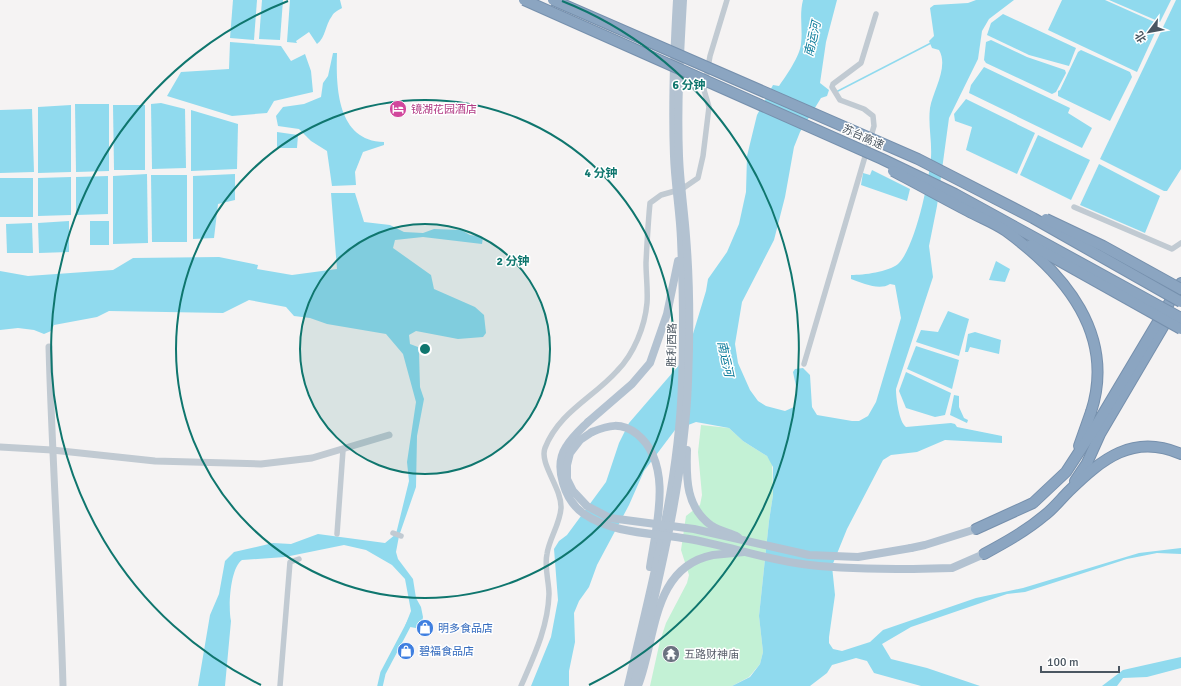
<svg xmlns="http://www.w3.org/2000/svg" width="1181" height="686" font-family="Signika,'Noto Sans SC',sans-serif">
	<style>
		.green { fill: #c3f1d5 }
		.water { fill: #90daee }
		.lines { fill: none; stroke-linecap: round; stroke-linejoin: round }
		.stream { stroke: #90daee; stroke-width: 1.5 }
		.canal { stroke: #90daee; stroke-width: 5.5 }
		.motorway-casing { stroke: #7690ad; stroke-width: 12 }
		.minor { stroke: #c1cad2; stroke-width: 5.5 }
		.tertiary { stroke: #c1cad2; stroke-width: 7 }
		.primary { stroke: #b3c2d1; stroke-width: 8 }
		.motorway { stroke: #8ba5c1; stroke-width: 10 }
		.motorway-bridge-casing { stroke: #7690ad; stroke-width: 12; stroke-linecap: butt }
		.primary-bridge { stroke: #b3c2d1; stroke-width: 8 }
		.motorway-bridge { stroke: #8ba5c1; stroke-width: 10 }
		.ring { fill: none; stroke: #0f766e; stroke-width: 2 }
		.labels { text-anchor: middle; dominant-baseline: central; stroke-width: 3; stroke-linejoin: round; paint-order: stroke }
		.hotel-label { font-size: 11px; fill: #b23c85; stroke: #fff; text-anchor: start }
		.street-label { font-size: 11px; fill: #4a5661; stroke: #fff }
		.shop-label { font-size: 11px; fill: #366cbe; stroke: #fff; text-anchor: start }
		.worship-label { font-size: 11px; fill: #5b616d; stroke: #fff; text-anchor: start }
		.water-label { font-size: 12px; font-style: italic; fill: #0c7c9b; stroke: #fff }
		.centre { fill: #0f766e; stroke: #fff; stroke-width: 2 }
		.ring-label { font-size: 12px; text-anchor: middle; font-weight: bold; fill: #0f766e; stroke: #fff; stroke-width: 3; stroke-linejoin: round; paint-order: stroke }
	</style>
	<rect width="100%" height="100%" fill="#f5f3f3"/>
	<polygon class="green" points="701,425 729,428 743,441 767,456 772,463 773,495 769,521 759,616 763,652 760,664 749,677 732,686 650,686 660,641 666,623 687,583 689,575 681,550 686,516 700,505 702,495 698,452"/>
	<g class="water">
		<polygon points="233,0 257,0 254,40 230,38"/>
		<polygon points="262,0 283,0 280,40 259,39"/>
		<path d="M290,0H340L342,8C339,10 334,12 332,16C325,25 326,37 317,44L309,32L296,41L297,43L287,42Z"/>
		<path d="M803,0H837L826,42L820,83L829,90L827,96L821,98L800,132L794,147L785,197L774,240L742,302L735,344L738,363L750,390L758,401L766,406L785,411L794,407L797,391L793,372L795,369L803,368L810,375L812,407L817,415L852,421H859L868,416L876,402L901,318L895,285L890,284C879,291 863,283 851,279V275C864,275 888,272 898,264C915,248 929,181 931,157C932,141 928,125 930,108C933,91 949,67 939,50L932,48L929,41L934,36L930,8L934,5L968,3L976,0H1014L989,19L982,31L978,59L949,118L937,206L929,246L933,277L896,389C896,398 899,422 906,427L951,423L955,424L957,427L1002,436V443L945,440L917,452L891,455L883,460L847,529L832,566L835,595L829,637V643L833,649L842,651L870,642L883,630L976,598L1023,588L1139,553L1181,548V554L1157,553L1127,559L1025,592L1007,594L911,627L882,644L891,659L927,668L980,686H921L874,673L867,661L856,658L832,665L827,673L810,686H732L750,677L760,664L763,652L759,616L769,521L773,495V467L767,456L743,441L729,428L696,422L675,430L644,471L629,505L597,565L589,587L579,601L574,613L575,642L569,671V686H531L551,637L558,600L554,549L559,541L567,535L606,482L619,443L629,423L686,357L706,291L708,279L727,252L739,224L746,192L747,156L757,115L773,85L779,86C786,76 800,56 801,44C803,28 799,16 803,0Z"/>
		<polygon points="1062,0 1105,0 1159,24 1137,72 1048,30"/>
		<polygon points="1109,0 1171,0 1160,22"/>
		<polygon points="1176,0 1181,0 1181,169 1167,191 1164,191 1100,159"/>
		<polygon points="1003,14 1076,48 1069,66 1029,55 987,35 991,23"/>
		<polygon points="991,40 1027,57 1065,70 1066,73 1056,92 1052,94 986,63 984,60 986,42"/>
		<polygon points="230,42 281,46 291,61 305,54 311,71 313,92 274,101 267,113 232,116 167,96 181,72 229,69"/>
		<polygon points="1081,50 1130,72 1132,77 1110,121 1058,96 1058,91 1060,90 1078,52"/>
		<path d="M333,53H337C336,87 337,141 384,142V145L363,152L355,172L356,185L332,186L327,151L311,141L299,129L278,126L276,116L283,107L304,104L321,97L323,83L328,76Z"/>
		<polygon points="984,67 1070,108 1068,113 1092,128 1082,148 969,93 971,85"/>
		<polygon points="966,99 1035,133 1017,174 966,150 972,127 955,121 954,114"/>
		<polygon points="161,103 185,109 186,168 152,169 151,104"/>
		<polygon points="75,104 109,104 109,171 76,172"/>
		<polygon points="71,105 71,172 38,173 38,107"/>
		<polygon points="113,105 145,105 145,170 114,170"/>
		<polygon points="32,109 34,172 0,173 0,110"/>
		<polygon points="191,110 238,124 237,169 191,171"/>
		<polygon points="277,132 298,135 297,148 277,148"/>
		<polygon points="1038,135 1090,160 1071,200 1020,175"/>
		<polygon points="1099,164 1160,196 1145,233 1080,205"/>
		<polygon points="872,170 910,189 907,201 861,185 863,173 870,175"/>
		<polygon points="147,174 148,243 113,244 113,176"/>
		<polygon points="235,174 235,200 218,204 214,238 193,239 193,176"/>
		<polygon points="151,175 187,175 187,242 152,242"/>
		<polygon points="108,176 108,214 76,215 76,177"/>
		<polygon points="71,177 71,215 38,216 38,178"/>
		<rect x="0" y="178" width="33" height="39"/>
		<path d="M331,193H355L364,222L390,225L404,232L423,233L434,229L461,230L470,235L483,237L482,244L423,237L395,240L393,248L431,275L434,289L475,307L484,315L486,333L483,337L458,339L416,331L409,335L410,344L418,347L419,352L420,387L424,399L417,436L416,487L399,536L396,552L398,559L413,579L416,598L421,607L423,617L421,629L405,626L411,611L405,579L392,565L366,550L344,545L285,557L242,560C230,568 228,608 231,621L225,686H198L210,615L219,594L225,561L234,552L273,543L291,544L318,534L385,543L396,534L409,481L407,462L416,402L403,354L386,334L327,324L310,318L294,316L286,307L249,300L223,313L109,311L97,317L54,325L51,331L44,334L34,330L18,328L0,330V271L28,276L113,270L133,258L219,257L258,265L257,269L292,275L337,269Z"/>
		<polygon points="69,221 69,252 39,253 38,223"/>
		<rect x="90" y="221" width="19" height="24"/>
		<polygon points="32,223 33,253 7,253 6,224"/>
		<polygon points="996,261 1010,269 1005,282 989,280"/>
		<polygon points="948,311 969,319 959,356 916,342 921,330 938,332"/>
		<polygon points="975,332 1001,340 999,354 970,347 968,352 965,352 968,334"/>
		<polygon points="916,346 959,360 952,389 907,369"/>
		<polygon points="906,372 951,393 945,415 935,417 906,408 899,391"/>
		<polygon points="954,395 959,396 959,407 964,418 968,420 967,423 950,415"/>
		<polygon points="1181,657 1181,668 1147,677 1123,678 1117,686 1102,686 1123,670"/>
	</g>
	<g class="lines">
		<polyline class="stream" points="836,92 931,43"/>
		<polyline class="canal" points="380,686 383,673 411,620"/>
		<defs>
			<g id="motorway">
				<polyline points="1079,446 1091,412"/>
				<polyline points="1075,481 1087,463 1100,434 1170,315"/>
				<polyline points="976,529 1033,503 1066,472 1094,429 1181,283"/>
				<path d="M984,554C1006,542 1026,531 1045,515C1054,508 1061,499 1069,491C1102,459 1133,433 1181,454"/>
			</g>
		</defs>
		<use href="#motorway" class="motorway-casing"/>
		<g class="minor">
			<polyline points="1074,207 1172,249 1181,243"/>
			<polyline points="804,364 874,126 873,116 864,109 840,100 832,87 833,84 861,63 876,14"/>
			<polyline points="393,533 401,536"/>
			<polyline points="337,534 343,450"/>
			<polyline points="280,686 290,562 299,559"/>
			<path d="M521,686C534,656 548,627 549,594C549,581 544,567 547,554C549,539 560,524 561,508C562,488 539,464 545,448C559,412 593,398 617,371C634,354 645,326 647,303C648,290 646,276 646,263C647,243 648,223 650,203L661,195L682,189L698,178L703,156L709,107L704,90L710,56L727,0"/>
		</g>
		<g class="tertiary">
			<path d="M49,347C52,460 60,573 63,686"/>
			<polyline points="0,447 52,450 155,461 261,464 312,458 389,435"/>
		</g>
		<g class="primary">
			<polyline points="588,422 632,384 650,363 667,314 678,261"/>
			<path d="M592,432C609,425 621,422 637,434C674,464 656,527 650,567"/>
			<path d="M687,450C686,479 686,508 712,526C720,531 730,533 738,537"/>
			<polyline points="911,548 925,545 976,529"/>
			<polyline points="913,569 952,568 984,554"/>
			<path d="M639,683C656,638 652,567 713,555C723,554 734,553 744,552"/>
			<path d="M628,686C651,586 679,485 682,382C684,334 683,287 681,239C680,212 675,184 674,156C672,104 674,52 677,0"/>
			<path d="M634,686C657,586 684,485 688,382C690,333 690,284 686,236C684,209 680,183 679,156C677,104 680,52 683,0"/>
		</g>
		<use href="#motorway" class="motorway"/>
		<defs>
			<g id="motorway-bridge">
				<polyline points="524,0 882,159 955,194 1181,318"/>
				<polyline points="553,0 918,159 1033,218 1181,302"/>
				<path d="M893,171C918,184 943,198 968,211C981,218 995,223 1006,231C1065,274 1116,335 1091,412"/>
				<polyline points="1046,219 1103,246 1181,289"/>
				<polyline points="1031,245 1181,329"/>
			</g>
		</defs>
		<use href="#motorway-bridge" class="motorway-bridge-casing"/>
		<g class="primary-bridge">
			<path d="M588,422C580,430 572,437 566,447C553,467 565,501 584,514C613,534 655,533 689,539C729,546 770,561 810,565C845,569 879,569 913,569"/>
			<polyline points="592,432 580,440 570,453 567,465 567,479 573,491 587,506 610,518 694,529 809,555 858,557 911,548"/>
		</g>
		<use href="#motorway-bridge" class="motorway-bridge"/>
	</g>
	<circle cx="425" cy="349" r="125" fill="#0f766e" fill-opacity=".12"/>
	<g class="ring">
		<circle cx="425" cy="349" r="125"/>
		<circle cx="425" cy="349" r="249"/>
		<path d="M261 685A374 374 0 0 1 288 1M562 1A374 374 0 0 1 589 685"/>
	</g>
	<defs>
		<symbol id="hotel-disc" viewBox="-11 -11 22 22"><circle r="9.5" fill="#d1479c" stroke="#fff"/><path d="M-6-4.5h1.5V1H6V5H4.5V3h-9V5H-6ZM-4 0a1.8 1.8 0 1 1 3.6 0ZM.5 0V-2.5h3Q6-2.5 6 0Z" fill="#fff"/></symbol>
		<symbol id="shop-disc" viewBox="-11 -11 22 22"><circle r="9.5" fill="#3f7fe0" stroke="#fff"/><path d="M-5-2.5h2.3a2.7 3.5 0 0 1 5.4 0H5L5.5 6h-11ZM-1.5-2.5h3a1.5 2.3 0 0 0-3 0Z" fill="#fff"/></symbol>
		<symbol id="temple-disc" viewBox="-11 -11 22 22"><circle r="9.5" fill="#6b7280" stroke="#fff"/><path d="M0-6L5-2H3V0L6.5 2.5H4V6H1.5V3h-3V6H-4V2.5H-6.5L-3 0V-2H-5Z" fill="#fff"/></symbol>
	</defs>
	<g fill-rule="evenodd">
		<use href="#hotel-disc" x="388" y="99" width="20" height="20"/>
		<use href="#shop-disc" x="415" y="618" width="20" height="20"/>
		<use href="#shop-disc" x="396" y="641" width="20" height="20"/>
		<use href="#temple-disc" x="661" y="644" width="20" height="20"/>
	</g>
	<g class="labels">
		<g class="hotel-label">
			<text x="411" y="109">镜湖花园酒店</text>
		</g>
		<g class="street-label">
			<text transform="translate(863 137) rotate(24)">苏台高速</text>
			<text transform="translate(672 345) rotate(-89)">胜利西路</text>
		</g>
		<g class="shop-label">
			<text x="438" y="628">明多食品店</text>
			<text x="419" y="651">碧福食品店</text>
		</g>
		<g class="worship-label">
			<text x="684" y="654">五路财神庙</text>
		</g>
		<g class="water-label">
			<text transform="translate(813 39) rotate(-77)">南运河</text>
			<text transform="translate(725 359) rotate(78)">南运河</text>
		</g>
	</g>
	<circle cx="425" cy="349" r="6" class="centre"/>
	<g class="ring-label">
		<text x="689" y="89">6 分钟</text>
		<text x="601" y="177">4 分钟</text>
		<text x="513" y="265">2 分钟</text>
	</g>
	<g transform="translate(1149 32) rotate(238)" stroke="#ffffff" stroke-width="3" paint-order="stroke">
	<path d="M0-3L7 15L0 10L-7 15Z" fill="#4a5661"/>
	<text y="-6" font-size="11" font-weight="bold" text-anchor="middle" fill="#4a5661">北</text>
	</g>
	<path d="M1041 666v6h78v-6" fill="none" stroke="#4a5661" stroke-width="2"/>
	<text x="1047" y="666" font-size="12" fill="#4a5661" stroke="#ffffff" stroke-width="3" paint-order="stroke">100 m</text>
</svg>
